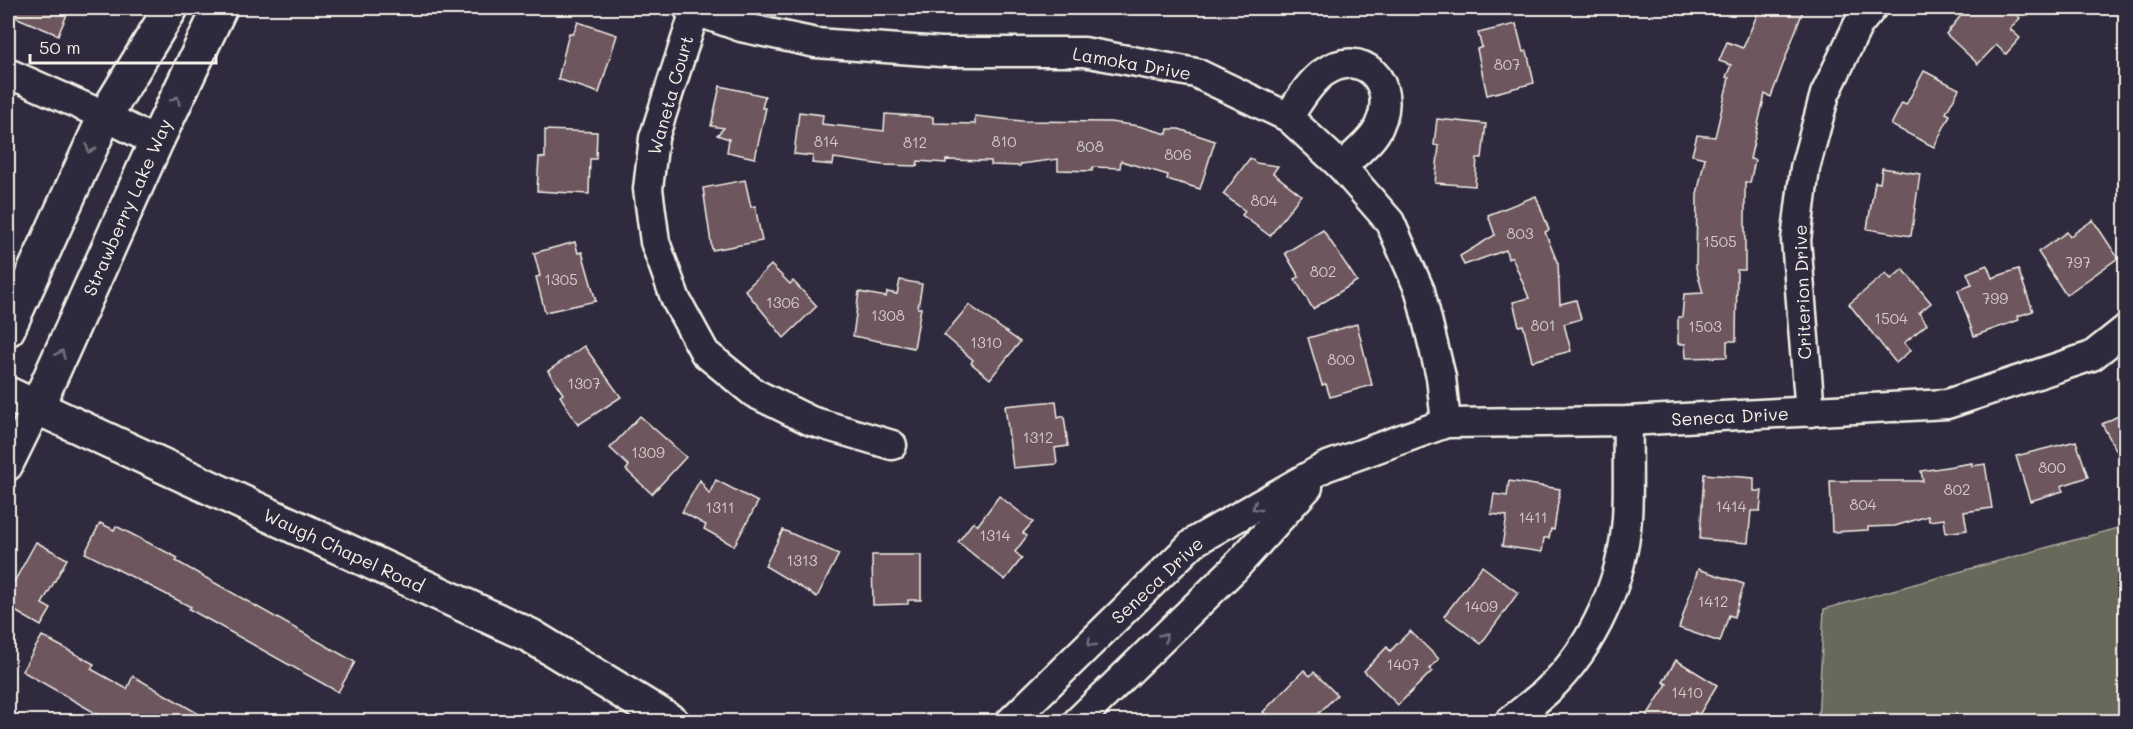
<svg xmlns="http://www.w3.org/2000/svg" width="2133" height="729" font-family="Mali,sans-serif">
	<style>
		.green { fill: #67695a; stroke: #aeada1; stroke-width: 1.5 }
		.building { fill: #6e575f; stroke: #f4f1e8; stroke-width: 1.5 }
		.lines { fill: none; stroke-linecap: round; stroke-linejoin: round }
		.street-casing { stroke: #f4f1e8; stroke-width: 33 }
		.secondary-casing { stroke: #f4f1e8; stroke-width: 38 }
		.street { stroke: #2f2a3d; stroke-width: 28 }
		.secondary { stroke: #2f2a3d; stroke-width: 33 }
		.oneway { stroke: #747079 }
		.labels { text-anchor: middle; dominant-baseline: central; stroke-width: 5; stroke-linejoin: round; paint-order: stroke }
		.number-label { font-size: 15px; fill: #d2cac6 }
		.street-label { font-size: 18px; fill: #f4f1e8; stroke: #2f2a3d }
	</style>
	<rect width="100%" height="100%" fill="#2f2a3d"/>
	<filter id="ink" filterUnits="userSpaceOnUse"><feTurbulence type="fractalNoise" baseFrequency=".0167" numOctaves="2"/><feDisplacementMap in="SourceGraphic" scale="12" xChannelSelector="R" yChannelSelector="G"/><feConvolveMatrix kernelMatrix="1 2 1 2 8 2 1 2 1" color-interpolation-filters="sRGB"/></filter>
	<g filter="url(#ink)">
		<polygon class="green" points="2125,526 2125,721 1818,721 1824,609"/>
		<g class="building">
			<polygon points="8,8 70,8 58,35 8,14"/>
			<polygon points="1760,8 1804,8 1771,97 1765,94 1750,159 1755,160 1750,183 1745,182 1745,270 1737,270 1736,341 1727,341 1727,357 1686,358 1685,344 1678,344 1678,317 1682,317 1684,294 1703,293 1696,268 1697,194 1705,158 1692,155 1697,135 1715,137 1729,78 1726,77 1731,65 1719,61 1727,42 1743,48"/>
			<polygon points="1967,8 2009,8 2020,18 2010,29 2020,38 2006,54 1996,45 1978,64 1946,34"/>
			<polygon points="578,22 617,35 599,93 558,79 569,33 573,34"/>
			<polygon points="1516,24 1523,52 1527,51 1534,83 1487,95 1477,49 1482,47 1478,33"/>
			<polygon points="1924,71 1959,89 1946,113 1950,115 1934,147 1891,125 1902,103 1906,105"/>
			<polygon points="720,86 765,96 762,108 766,108 755,158 727,152 729,139 717,135 724,128 711,126"/>
			<polygon points="799,112 823,115 822,124 884,131 885,114 933,117 933,123 975,124 975,116 1022,121 1110,122 1139,126 1167,134 1168,129 1179,129 1215,141 1200,189 1167,179 1168,175 1121,161 1120,168 1093,167 1092,171 1058,170 1058,159 1021,164 1020,166 991,165 991,161 946,160 946,163 918,161 917,166 883,165 834,158 833,165 812,163 813,156 794,154"/>
			<polygon points="1437,119 1486,124 1482,158 1477,158 1475,186 1435,183 1439,146 1434,145"/>
			<polygon points="545,130 597,132 596,159 590,159 589,194 537,191 539,157 545,158"/>
			<polygon points="1250,158 1256,163 1278,166 1273,173 1301,195 1270,236 1242,215 1245,211 1223,194"/>
			<polygon points="1882,168 1920,174 1911,236 1867,229 1875,182 1880,183"/>
			<polygon points="745,180 751,207 755,206 762,241 712,250 703,188"/>
			<polygon points="1536,196 1549,230 1545,232 1558,264 1560,304 1576,300 1581,319 1564,324 1571,351 1532,361 1523,325 1519,326 1513,302 1529,298 1512,257 1508,259 1506,250 1464,265 1460,256 1495,235 1488,215"/>
			<polygon points="2093,220 2118,258 2066,295 2038,252 2067,232 2070,236"/>
			<polygon points="1323,230 1357,281 1313,309 1295,279 1299,277 1285,253"/>
			<polygon points="575,242 578,253 582,252 596,301 545,312 536,277 540,276 534,253"/>
			<polygon points="771,265 790,284 793,281 817,306 784,338 745,290"/>
			<polygon points="1987,265 1992,278 2018,269 2033,311 2018,316 2019,320 1974,336 1958,290 1972,285 1967,273"/>
			<polygon points="1903,269 1931,303 1919,313 1927,324 1904,343 1911,350 1896,363 1849,304 1886,273 1891,279"/>
			<polygon points="900,280 922,284 918,308 921,308 914,348 853,336 859,292 886,297 887,292 897,294"/>
			<polygon points="969,305 1020,342 990,379 971,363 973,360 944,335"/>
			<polygon points="1357,324 1372,385 1330,397 1326,384 1322,385 1308,338"/>
			<polygon points="584,346 621,397 578,425 560,396 563,394 548,371"/>
			<polygon points="1056,401 1058,418 1064,416 1068,446 1055,448 1057,464 1013,468 1005,406"/>
			<polygon points="2126,412 2126,468 2102,424"/>
			<polygon points="640,416 686,457 652,494 626,470 629,466 610,448"/>
			<polygon points="2076,441 2088,477 2061,486 2063,491 2030,501 2016,456"/>
			<polygon points="1972,463 1972,466 1985,464 1992,508 1964,512 1967,530 1946,533 1944,519 1929,521 1928,516 1895,526 1868,527 1868,530 1832,532 1830,481 1923,481 1921,471"/>
			<polygon points="1704,474 1754,478 1754,491 1762,491 1760,511 1751,511 1748,543 1700,539"/>
			<polygon points="700,480 709,494 716,480 758,502 734,546 704,529 706,525 682,512"/>
			<polygon points="1509,481 1560,489 1554,530 1551,529 1549,538 1544,538 1542,552 1502,546 1507,516 1491,514 1494,494 1507,496"/>
			<polygon points="999,496 1033,522 1023,533 1027,536 1015,552 1022,558 1005,580 958,542 973,522 978,525"/>
			<polygon points="100,523 114,530 116,526 178,558 176,561 355,662 338,692 189,609 191,607 85,553"/>
			<polygon points="783,530 839,554 817,597 765,566"/>
			<polygon points="36,542 67,559 42,604 51,609 41,626 8,607 8,593"/>
			<polygon points="872,555 921,555 921,600 908,600 908,604 873,605"/>
			<polygon points="1482,566 1518,593 1481,644 1444,616"/>
			<polygon points="1698,569 1744,584 1734,617 1729,615 1720,642 1679,628"/>
			<polygon points="1410,631 1439,659 1429,669 1432,671 1398,705 1364,671 1387,647 1390,651"/>
			<polygon points="42,636 94,664 91,669 127,689 133,676 213,722 111,722 22,671"/>
			<polygon points="1676,660 1717,685 1699,715 1695,712 1689,722 1643,722 1667,684 1663,682"/>
			<polygon points="1304,670 1310,676 1314,672 1337,695 1310,722 1272,722 1263,712"/>
		</g>
		<g class="lines">
			<defs>
				<g id="street">
					<polyline points="688,8 741,27 816,43 941,52 1084,52 1196,73 1288,117 1342,167 1390,222 1420,291 1441,377 1446,423"/>
					<polyline points="696,8 654,138 648,189 655,242 676,300 705,353 754,393 811,421 892,445"/>
					<polyline points="8,73 105,116 156,142"/>
					<path d="M1288,117C1299,102 1308,84 1323,73C1362,45 1399,83 1379,126C1373,141 1353,155 1342,167"/>
					<polyline points="1810,412 1796,240 1805,168 1825,94 1858,25 1872,8"/>
					<polyline points="8,466 37,407"/>
					<polyline points="1010,722 1194,542 1325,467 1446,423 1628,421 1947,404 2092,356 2126,329"/>
					<polyline points="1077,722 1233,570 1308,487"/>
					<path d="M1509,722C1522,711 1536,701 1548,690C1594,646 1623,580 1627,518C1629,486 1627,453 1628,421"/>
				</g>
				<g id="secondary">
					<polyline points="8,329 105,116 171,8"/>
					<polyline points="8,394 531,636 672,722"/>
					<polyline points="37,407 156,142 220,8"/>
				</g>
			</defs>
			<use href="#street" class="street-casing"/>
			<use href="#secondary" class="secondary-casing"/>
			<use href="#street" class="street"/>
			<use href="#secondary" class="secondary"/>
		</g>
		<defs><path id="oneway-chevron" d="M-2-3.5L2.5 0L-2 3.5" fill="none" stroke-width="1.6" stroke-linecap="round" stroke-linejoin="round" transform="scale(1.5)"/></defs>
		<g class="oneway">
			<use href="#oneway-chevron" transform="translate(176 100) rotate(-65)"/>
			<use href="#oneway-chevron" transform="translate(90 149) rotate(115)"/>
			<use href="#oneway-chevron" transform="translate(61 354) rotate(-66)"/>
			<use href="#oneway-chevron" transform="translate(1256 507) rotate(150)"/>
			<use href="#oneway-chevron" transform="translate(1164 637) rotate(-44)"/>
			<use href="#oneway-chevron" transform="translate(1091 643) rotate(136)"/>
		</g>
	</g>
	<g class="labels">
		<g class="number-label">
			<text x="1507" y="64">807</text>
			<text x="826" y="141">814</text>
			<text x="1004" y="141">810</text>
			<text x="915" y="142">812</text>
			<text x="1090" y="146">808</text>
			<text x="1178" y="154">806</text>
			<text x="1264" y="200">804</text>
			<text x="1520" y="233">803</text>
			<text x="1720" y="241">1505</text>
			<text x="2078" y="262">797</text>
			<text x="1323" y="271">802</text>
			<text x="561" y="279">1305</text>
			<text x="1995" y="298">799</text>
			<text x="783" y="302">1306</text>
			<text x="888" y="315">1308</text>
			<text x="1891" y="318">1504</text>
			<text x="1543" y="325">801</text>
			<text x="1705" y="326">1503</text>
			<text x="986" y="342">1310</text>
			<text x="1341" y="359">800</text>
			<text x="584" y="383">1307</text>
			<text x="1038" y="437">1312</text>
			<text x="648" y="452">1309</text>
			<text x="2052" y="467">800</text>
			<text x="1957" y="489">802</text>
			<text x="1863" y="504">804</text>
			<text x="1731" y="506">1414</text>
			<text x="720" y="507">1311</text>
			<text x="1533" y="517">1411</text>
			<text x="995" y="535">1314</text>
			<text x="802" y="560">1313</text>
			<text x="1713" y="601">1412</text>
			<text x="1481" y="606">1409</text>
			<text x="1403" y="664">1407</text>
			<text x="1687" y="692">1410</text>
		</g>
		<g class="street-label">
			<text transform="translate(1132 63) rotate(10)">Lamoka Drive</text>
			<text transform="translate(670 95) rotate(-74)">Waneta Court</text>
			<text transform="translate(127 207) rotate(-66)">Strawberry Lake Way</text>
			<text transform="translate(1802 292) rotate(-92)">Criterion Drive</text>
			<text transform="translate(1730 416) rotate(-3)">Seneca Drive</text>
			<text transform="translate(344 550) rotate(25)">Waugh Chapel Road</text>
			<text transform="translate(1157 580) rotate(-43)">Seneca Drive</text>
		</g>
	</g>
	<rect width="2133" height="729" fill="none" stroke="#2f2a3d" stroke-width="30"/>
	<rect x="15" y="15" width="2103" height="699" fill="none" stroke="#f4f1e8" stroke-width="2" filter="url(#ink)"/>
	<path d="M30 54v9h186v-9" fill="none" stroke="#f4f1e8" stroke-width="3"/>
	<text x="39" y="54" font-size="18" fill="#f4f1e8" stroke="#2f2a3d" stroke-width="4.5" paint-order="stroke">50 m</text>
</svg>
